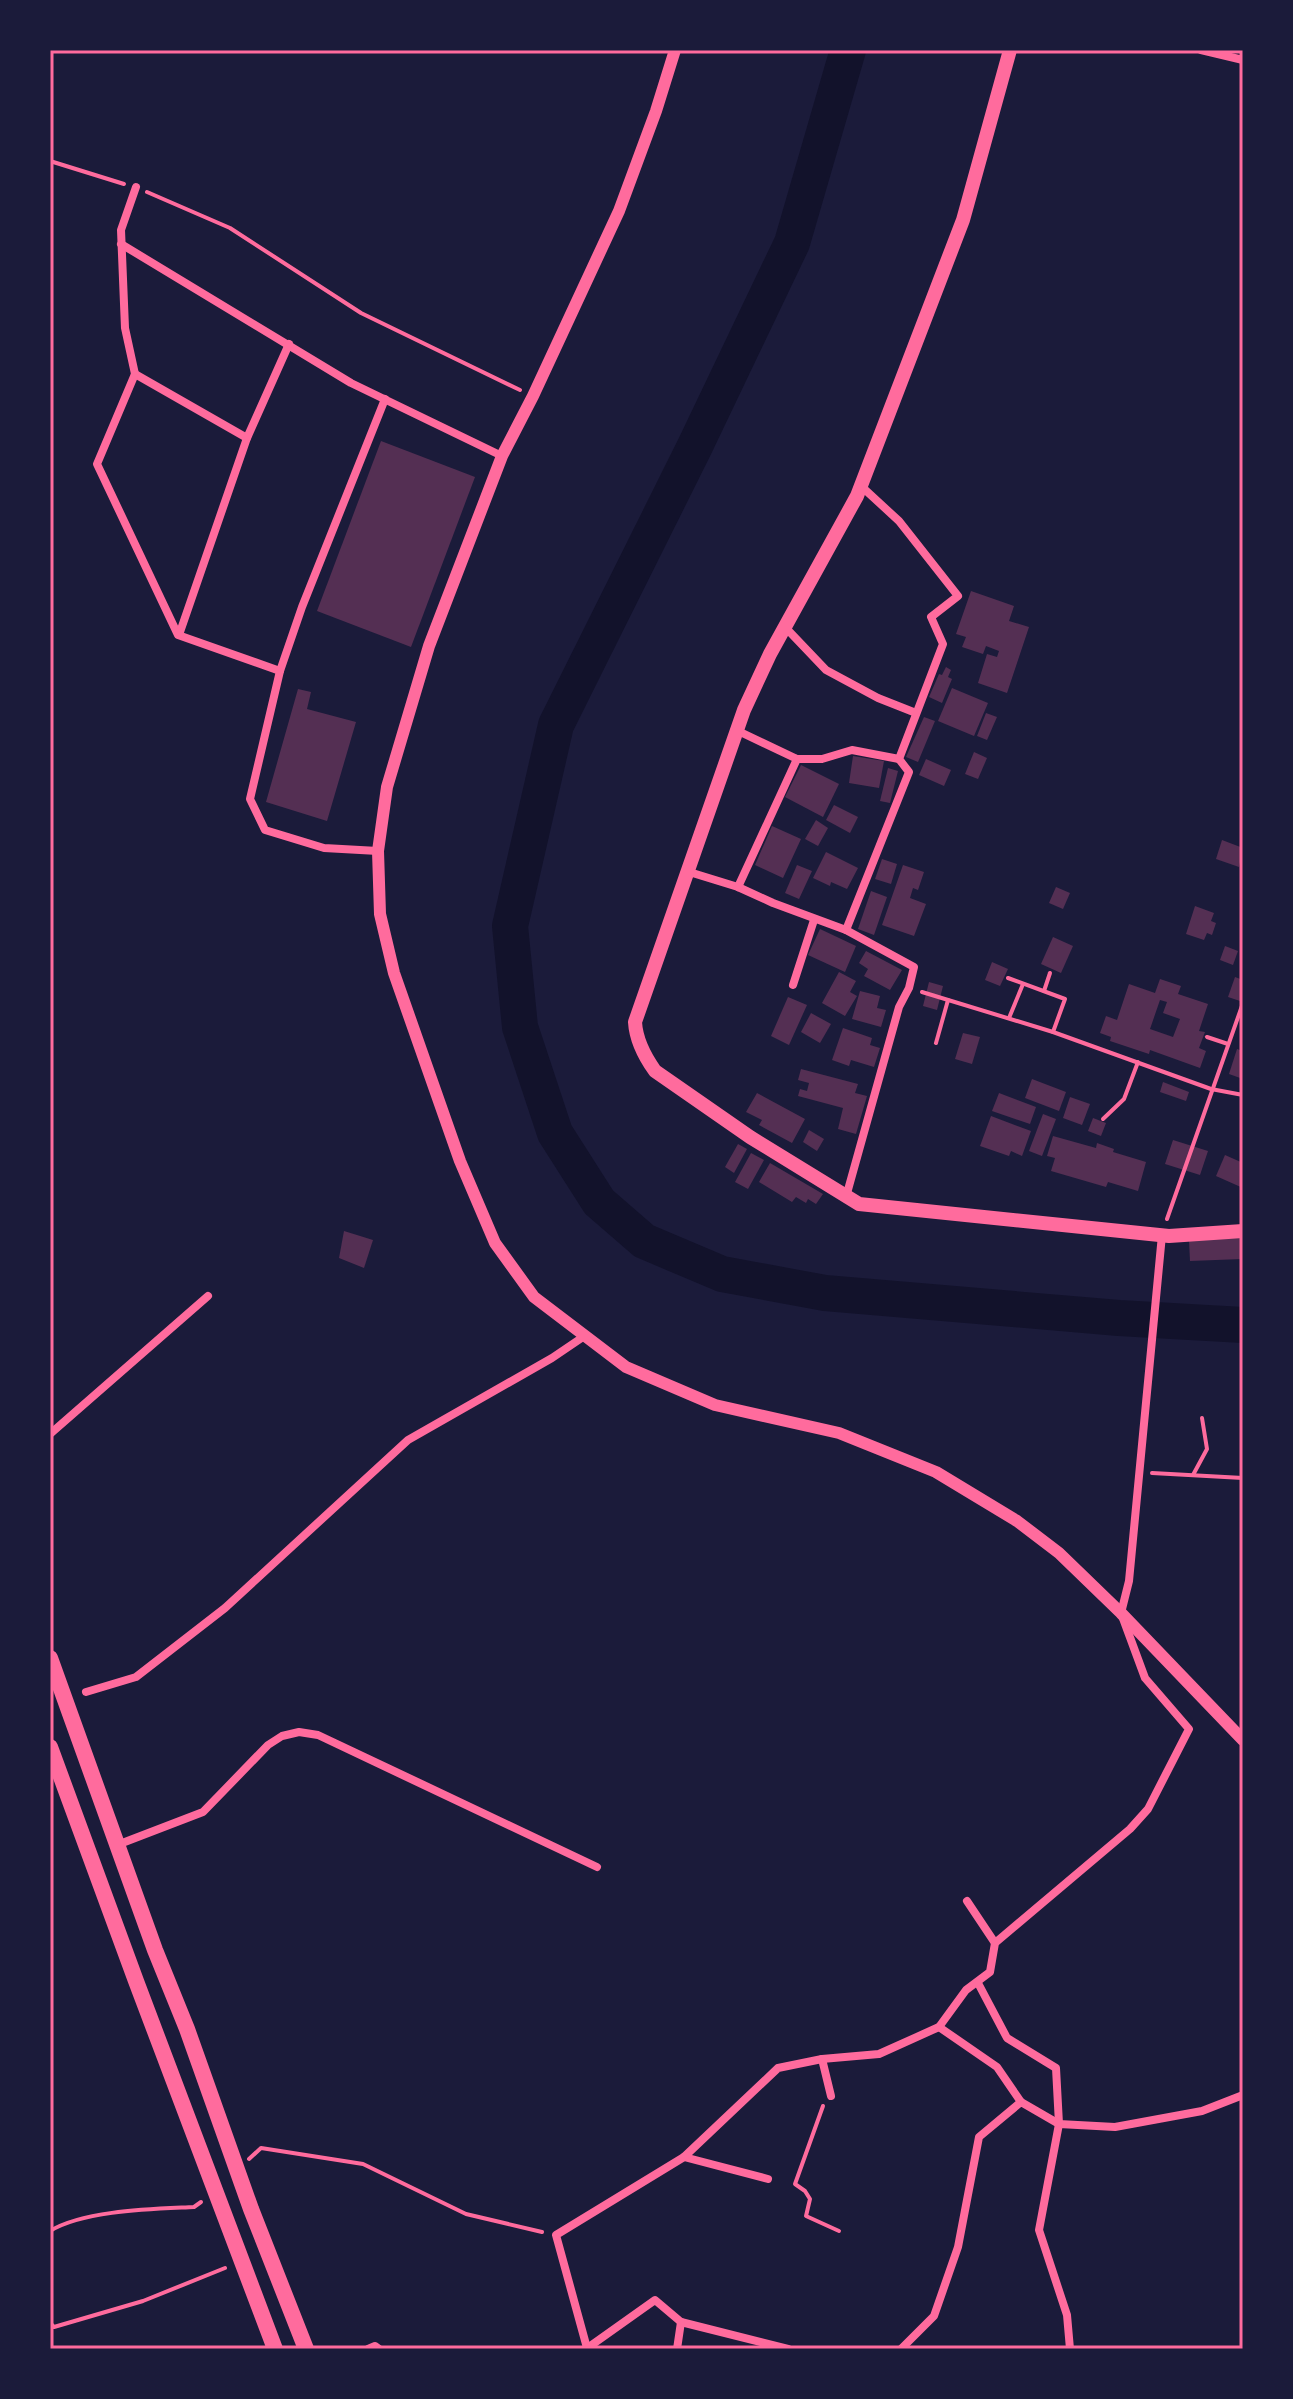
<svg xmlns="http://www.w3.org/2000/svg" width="1293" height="2399" font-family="Lato,sans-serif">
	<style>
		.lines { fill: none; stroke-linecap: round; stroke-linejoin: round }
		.river { stroke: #12122b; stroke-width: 36 }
		.building { fill: #542f53; fill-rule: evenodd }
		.path { stroke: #ff6b9d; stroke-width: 4 }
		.minor { stroke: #ff6b9d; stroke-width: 8 }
		.tertiary { stroke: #ff6b9d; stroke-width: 12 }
		.secondary { stroke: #ff6b9d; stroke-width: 14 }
		.primary { stroke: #ff6b9d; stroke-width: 16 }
		.neatline { fill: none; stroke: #ff6b9d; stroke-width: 3 }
	</style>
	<rect width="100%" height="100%" fill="#1b1b3a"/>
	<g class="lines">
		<polyline class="river" points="848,50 792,243 695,446 556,725 510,926 520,1027 555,1133 599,1202 644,1241 722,1274 825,1293 1119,1318 1243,1325"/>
	</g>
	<g class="building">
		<polygon points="381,441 475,477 411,647 317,611"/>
		<polygon points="971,591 1014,606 1009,621 1029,627 1007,693 978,683 987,654 997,657 999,651 986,646 983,654 962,647 966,637 956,634"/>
		<polygon points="946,667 951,670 948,677 952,679 942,703 929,697 939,674 942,675"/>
		<polygon points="952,688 988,703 974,736 938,721"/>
		<polygon points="298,689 311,692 307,709 356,722 327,821 266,802"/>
		<polygon points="986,713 997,717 987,740 977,736"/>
		<polygon points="924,717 935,721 918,762 906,757"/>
		<polygon points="974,752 987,758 978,779 965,774"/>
		<polygon points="853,756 884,761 879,788 849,783"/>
		<polygon points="926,759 951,770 944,786 919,775"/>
		<polygon points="801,765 839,784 823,817 785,797"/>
		<polygon points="888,768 898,771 890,803 880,801"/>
		<polygon points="834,805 858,817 850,833 826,820"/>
		<polygon points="816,820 828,828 818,846 805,839"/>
		<polygon points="772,826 801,839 783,878 755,865"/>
		<polygon points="1222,840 1243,848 1239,867 1216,859"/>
		<polygon points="826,852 858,868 847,889 831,882 830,886 813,878"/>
		<polygon points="882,859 897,864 891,884 875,879"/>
		<polygon points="797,865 812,871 799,899 785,893"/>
		<polygon points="903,865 924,872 918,890 913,888 910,898 926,904 914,936 882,925"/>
		<polygon points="1056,887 1070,893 1063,909 1049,903"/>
		<polygon points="871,891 887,897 874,935 858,929"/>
		<polygon points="1195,906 1214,913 1211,921 1216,923 1212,935 1207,933 1204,940 1186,934"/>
		<polygon points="820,929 856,946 845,972 808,955"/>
		<polygon points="1053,937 1073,946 1061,973 1041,964"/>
		<polygon points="1225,946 1238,951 1233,965 1220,960"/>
		<polygon points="866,951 902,970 890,990 864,976 868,969 859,963"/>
		<polygon points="992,962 1008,969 1000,986 985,980"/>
		<polygon points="839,972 856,981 850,992 857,996 845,1016 822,1003"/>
		<polygon points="1235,977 1243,980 1243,1002 1228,997"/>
		<path d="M1160,979L1181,986L1178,994L1208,1004L1199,1031L1205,1032L1199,1048L1206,1051L1200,1068L1150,1050L1149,1054L1110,1041L1111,1037L1100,1033L1106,1016L1117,1020L1129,984L1155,993ZM1160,1000L1167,1002L1163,1013L1180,1019L1173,1037L1150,1029Z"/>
		<polygon points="929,982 943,986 937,1010 923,1006"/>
		<polygon points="860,991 880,996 877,1008 886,1010 881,1027 852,1019"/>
		<polygon points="788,997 807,1005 789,1045 771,1036"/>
		<polygon points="811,1013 831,1024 820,1043 801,1032"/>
		<polygon points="843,1028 872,1038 870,1045 880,1048 874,1067 851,1060 849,1066 832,1060"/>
		<polygon points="963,1033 980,1037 972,1064 955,1059"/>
		<polygon points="1237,1049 1243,1051 1243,1079 1229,1074"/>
		<polygon points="801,1069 858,1084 855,1093 867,1096 856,1134 838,1129 843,1108 798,1096 800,1089 807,1091 809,1083 798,1080"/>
		<polygon points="1032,1079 1066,1092 1059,1111 1025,1098"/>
		<polygon points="1163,1082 1189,1092 1186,1101 1160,1092"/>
		<polygon points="757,1093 805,1119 792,1143 759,1125 762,1120 746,1112"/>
		<polygon points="999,1093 1036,1107 1030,1124 992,1111"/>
		<polygon points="1070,1097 1090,1104 1082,1125 1063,1118"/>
		<polygon points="1043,1114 1056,1119 1042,1156 1029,1151"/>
		<polygon points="991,1116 1031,1131 1022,1156 1011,1151 1009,1156 980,1146"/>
		<polygon points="1093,1118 1106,1123 1101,1136 1088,1131"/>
		<polygon points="809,1130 824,1139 817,1151 803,1142"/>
		<polygon points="1053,1136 1096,1148 1097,1143 1114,1149 1113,1152 1146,1162 1138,1191 1108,1182 1106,1187 1051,1171 1055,1158 1047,1156"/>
		<polygon points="1173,1140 1208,1151 1200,1175 1165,1164"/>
		<polygon points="738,1144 747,1149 734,1173 725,1167"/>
		<polygon points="751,1153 764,1160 748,1189 735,1182"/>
		<polygon points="1225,1155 1243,1163 1243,1188 1216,1176"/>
		<polygon points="770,1163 823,1194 816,1204 808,1199 806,1203 796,1197 792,1202 759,1182"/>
		<polygon points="344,1231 373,1240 364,1268 339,1258"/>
		<polygon points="1241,1238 1242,1259 1190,1261 1189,1240"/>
	</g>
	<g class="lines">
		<g class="path">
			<polyline points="50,161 124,184"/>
			<polyline points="147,192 230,228 361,313 520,390"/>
			<polyline points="1008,978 1065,999 1053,1032"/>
			<polyline points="1044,991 1050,973"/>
			<polyline points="922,992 1053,1032 1211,1089 1243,1095"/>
			<polyline points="1009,1018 1023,984"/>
			<polyline points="1207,1037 1228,1044"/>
			<polyline points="936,1043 948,1000"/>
			<polyline points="1103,1119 1124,1099 1138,1062"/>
			<polyline points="1167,1219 1243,1003"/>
			<polyline points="1152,1473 1243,1478"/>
			<polyline points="1193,1475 1207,1449 1202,1418"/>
			<polyline points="823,2106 795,2184 805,2191 810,2199 806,2216 839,2231"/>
			<polyline points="249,2159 261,2148 363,2164 466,2214 542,2232"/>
			<path d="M50,2231C84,2210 154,2209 194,2207L201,2202"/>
			<polyline points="50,2323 54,2327 143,2301 225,2268"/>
		</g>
		<g class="minor">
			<polyline points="1201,50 1243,60"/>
			<polyline points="136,187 121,230 125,328 135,374 97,464 178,635 280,671"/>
			<polyline points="121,244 351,383 502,456"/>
			<polyline points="135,374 247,438"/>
			<polyline points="785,627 826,670 878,698 916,713"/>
			<polyline points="179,635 247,438 289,344"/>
			<polyline points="736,730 797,759 822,759 852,750 899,759"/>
			<polyline points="378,851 324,848 265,830 250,799 280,671 302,607 385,399"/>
			<polyline points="686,871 738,887 773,903 846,930 914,967 909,988 899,1007 846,1197"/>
			<polyline points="738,887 797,759"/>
			<polyline points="846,930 909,772 899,759 943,644 931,617 958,596 899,521 861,486"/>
			<polyline points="793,985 814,920"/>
			<polyline points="50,1434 208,1296"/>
			<polyline points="86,1692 136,1677 225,1608 408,1440 552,1358 583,1337"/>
			<polyline points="117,1845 203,1812 268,1745 282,1736 299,1732 318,1735 597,1867"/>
			<polyline points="967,1901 995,1943"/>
			<polyline points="978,1983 1007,2038 1056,2068 1059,2124 1039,2230 1067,2315 1070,2349"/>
			<polyline points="939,2027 997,2067 1021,2102"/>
			<polyline points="822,2059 831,2096"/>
			<polyline points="684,2157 768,2179"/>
			<polyline points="587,2348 556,2235 684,2157 778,2068 822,2059 879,2054 939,2027 966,1990 990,1972 995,1943 1130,1829 1148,1809 1189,1729 1145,1678 1121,1613 1129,1581 1162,1235"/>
			<polyline points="368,2349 375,2346 379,2349"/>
			<polyline points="586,2349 655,2300 681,2322 788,2349"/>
			<polyline points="677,2349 681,2322"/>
			<polyline points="901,2349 934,2316 958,2247 979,2137 1021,2102 1059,2124 1115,2127 1202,2111 1243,2095"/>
		</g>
		<polyline class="tertiary" points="675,50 656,111 619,211 533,396 502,456 429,646 387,787 378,851 380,914 394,973 460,1161 495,1243 534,1297 626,1367 715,1405 839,1433 936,1472 1017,1521 1059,1553 1121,1613 1243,1740"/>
		<path class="secondary" d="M1010,50L963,220L857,496L770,654L744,710L635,1022C636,1039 645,1057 655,1071L750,1137L859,1204L1169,1236L1243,1231"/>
		<g class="primary">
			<polyline points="50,1658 155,1950 187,2029 251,2209 306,2349"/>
			<polyline points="50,1747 136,1981 275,2349"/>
		</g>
	</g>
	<rect width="1293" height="2399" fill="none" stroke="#1b1b3a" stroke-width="104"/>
	<rect x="52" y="52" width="1189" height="2295" class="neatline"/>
</svg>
